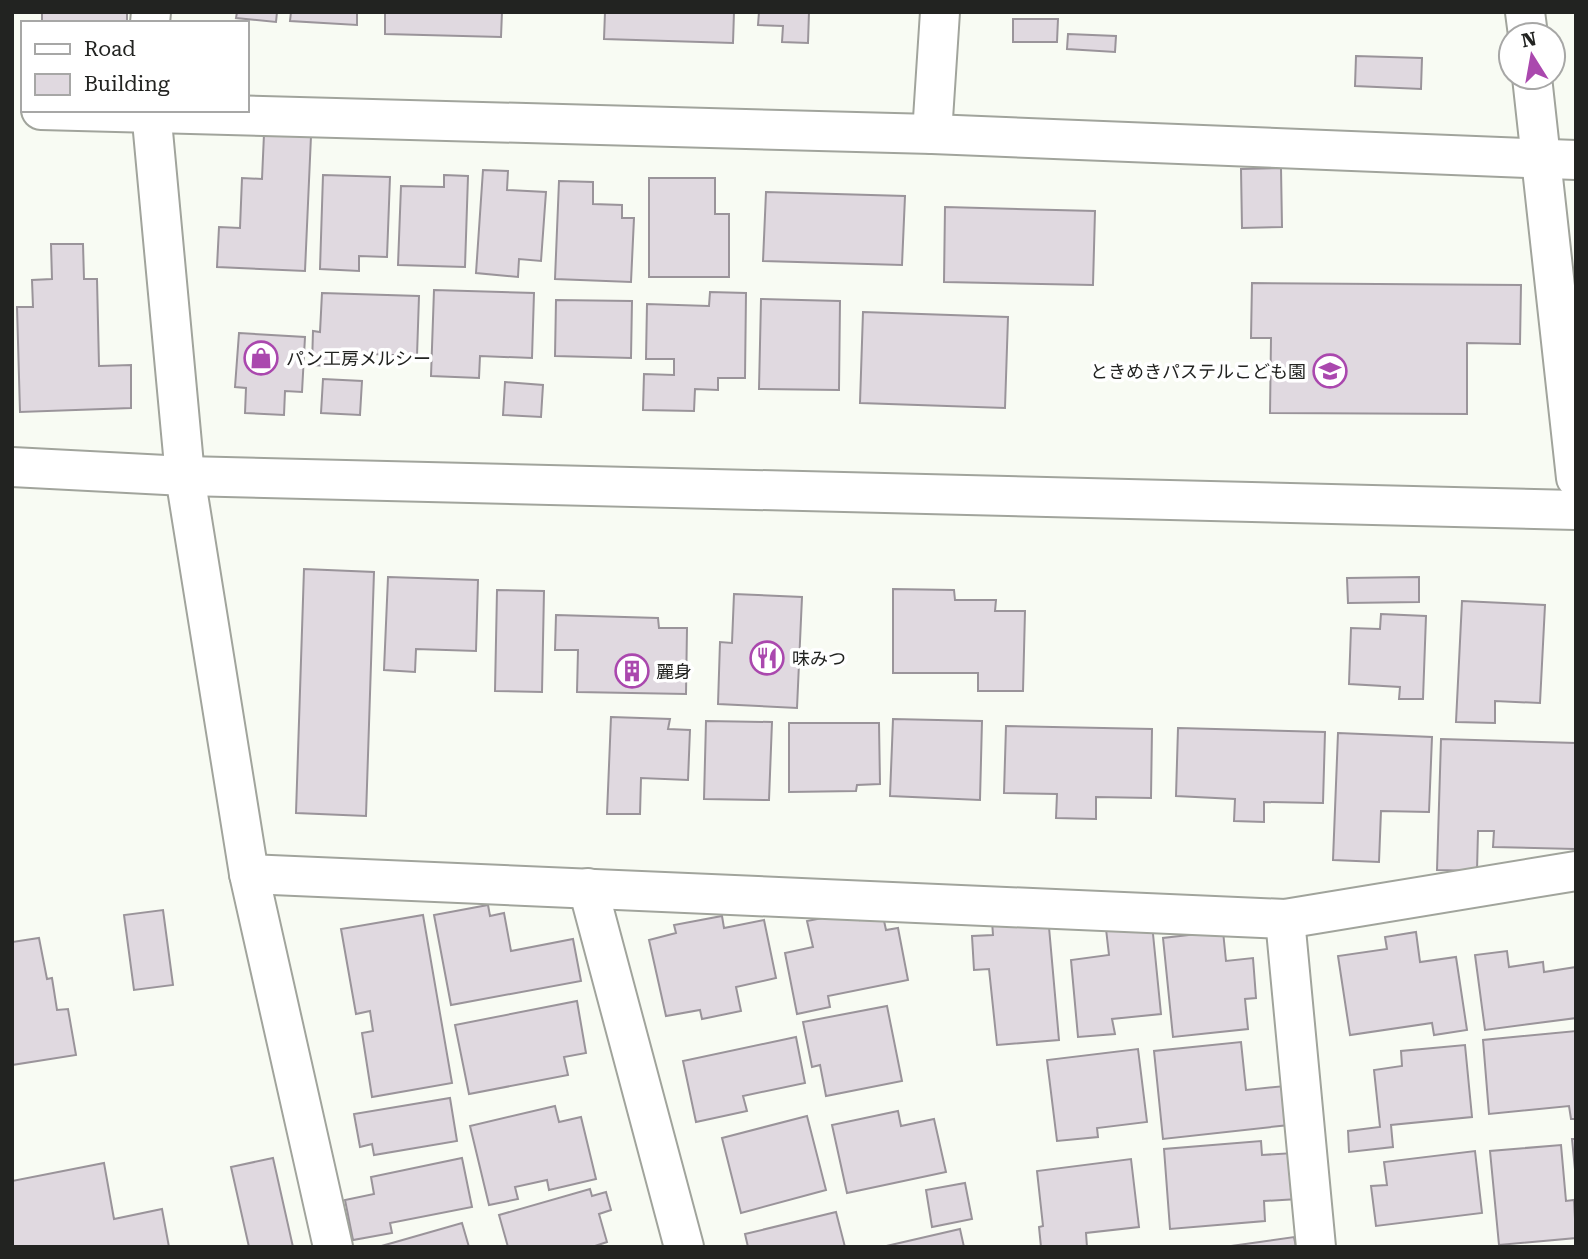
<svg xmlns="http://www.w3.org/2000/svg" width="1588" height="1259" font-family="'Roboto Serif','Noto Sans JP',serif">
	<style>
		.building { fill: #e0d9e0; stroke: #9a949a; stroke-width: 2 }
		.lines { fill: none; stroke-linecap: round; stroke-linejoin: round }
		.street-casing { stroke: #a1a49c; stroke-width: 42 }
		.secondary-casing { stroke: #a1a49c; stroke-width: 42 }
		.street { stroke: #fff; stroke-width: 38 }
		.secondary { stroke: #fff; stroke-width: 38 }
		.labels { text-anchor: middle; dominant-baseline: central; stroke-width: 7; stroke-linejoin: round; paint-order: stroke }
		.poi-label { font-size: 18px; fill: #222321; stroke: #fff; text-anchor: start }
	</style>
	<rect width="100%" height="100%" fill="#f8fbf3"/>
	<g class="building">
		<rect x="42" y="12" width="85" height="11"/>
		<polygon points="237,12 277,12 276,22 236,18"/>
		<polygon points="291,12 357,12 357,25 290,21"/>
		<polygon points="385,12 502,12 501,37 385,34"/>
		<polygon points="605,12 734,12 733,43 604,39"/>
		<polygon points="759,12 809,12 808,43 782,42 783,26 758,25"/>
		<polygon points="1013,19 1058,19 1057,42 1013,42"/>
		<polygon points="1068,34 1116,36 1115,52 1067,49"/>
		<polygon points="1356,56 1422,58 1421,89 1355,86"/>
		<polygon points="264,134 311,136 305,271 217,267 219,227 240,228 242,178 262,179"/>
		<polygon points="1281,168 1282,227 1242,228 1241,169"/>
		<polygon points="483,170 508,171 507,190 546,192 541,261 519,259 518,277 476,273"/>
		<polygon points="323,175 390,177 387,257 359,256 359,271 320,269"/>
		<polygon points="444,175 468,176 465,267 398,265 401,186 444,187"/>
		<polygon points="649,178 715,178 715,214 729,214 729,277 649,277"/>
		<polygon points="559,181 593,182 593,204 622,205 622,218 634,218 631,282 555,279"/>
		<polygon points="766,192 905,196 902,265 763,261"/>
		<polygon points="945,207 1095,211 1093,285 944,282"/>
		<polygon points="51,244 83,244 84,279 97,279 99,366 131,365 131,408 20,412 17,307 33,307 32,280 52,279"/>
		<polygon points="1252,283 1521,285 1520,344 1467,343 1467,414 1270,413 1271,338 1251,338"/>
		<polygon points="434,290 534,293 532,358 480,356 479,378 431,376"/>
		<polygon points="710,292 746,293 745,378 718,378 718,390 695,389 694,411 643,410 644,374 674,375 674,359 646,359 647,304 709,306"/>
		<polygon points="322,293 419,296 417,356 346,353 345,367 312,365 313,331 320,332"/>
		<polygon points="761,299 840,301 839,390 759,389"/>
		<polygon points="556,300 632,301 631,358 555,356"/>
		<polygon points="863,312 1008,317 1005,408 860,403"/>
		<polygon points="239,333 305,337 302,392 285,391 284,415 245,413 246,388 235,387"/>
		<polygon points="323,379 362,381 360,415 321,413"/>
		<polygon points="505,382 543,385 541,417 503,415"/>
		<polygon points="304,569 374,572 366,816 296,813"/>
		<polygon points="388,577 478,580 476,651 416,649 415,672 384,670"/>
		<polygon points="1419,577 1419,602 1348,603 1347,578"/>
		<polygon points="893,589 954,590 955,600 996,600 995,611 1025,611 1023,691 978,691 978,673 893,673"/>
		<polygon points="497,590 544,591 542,692 495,691"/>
		<polygon points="734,594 802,597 797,708 718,704 720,642 732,643"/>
		<polygon points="1462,601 1545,605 1540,703 1495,701 1495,723 1456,722"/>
		<polygon points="1381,614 1426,616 1423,699 1399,699 1400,687 1349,684 1351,628 1380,629"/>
		<polygon points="556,615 658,618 659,628 687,628 686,694 577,692 578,650 555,650"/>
		<polygon points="611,717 670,719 668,729 690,730 688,780 641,778 640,814 607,814"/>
		<polygon points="893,719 982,721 980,800 890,796"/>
		<polygon points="706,721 772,722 769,800 704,799"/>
		<polygon points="789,723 879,723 880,784 857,785 856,791 789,792"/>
		<polygon points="1006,726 1152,729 1151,798 1096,797 1096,819 1056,818 1057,794 1004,793"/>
		<polygon points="1178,728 1325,732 1323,803 1264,802 1264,822 1234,821 1235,799 1176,796"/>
		<polygon points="1338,733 1432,737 1429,812 1381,811 1379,862 1333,860"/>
		<polygon points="1441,739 1576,743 1575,849 1493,847 1494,831 1478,831 1477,871 1437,870"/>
		<polygon points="488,905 490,916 504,913 511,951 573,939 581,981 451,1005 434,915"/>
		<polygon points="163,910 173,985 134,990 124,915"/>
		<polygon points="858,911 860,920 883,916 886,930 898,928 908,980 828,996 830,1007 797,1014 785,953 813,947 807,921"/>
		<polygon points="423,915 452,1083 372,1097 362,1033 373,1031 370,1011 356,1014 341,929"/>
		<polygon points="722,916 724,928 764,920 776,978 736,987 741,1011 702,1019 700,1010 666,1016 649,940 676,933 674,925"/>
		<polygon points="1048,916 1059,1040 997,1045 989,969 974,970 972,936 993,935 992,921"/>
		<polygon points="1152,924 1161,1014 1112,1019 1115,1034 1078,1037 1071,960 1109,955 1106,929"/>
		<polygon points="1223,931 1226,961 1253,958 1256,998 1245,999 1248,1029 1173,1037 1163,938"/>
		<polygon points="1416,932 1420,962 1456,957 1467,1030 1434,1035 1432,1023 1350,1035 1338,956 1387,949 1385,937"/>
		<polygon points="39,938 47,979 52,978 57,1010 68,1009 76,1055 12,1065 12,942"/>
		<polygon points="1507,951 1509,967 1543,962 1544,972 1576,967 1576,1018 1485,1030 1475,955"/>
		<polygon points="577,1001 586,1053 564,1057 568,1075 469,1094 455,1025"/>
		<polygon points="887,1006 902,1081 826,1096 820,1065 812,1067 803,1022"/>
		<polygon points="1576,1031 1576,1119 1571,1119 1569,1106 1489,1114 1483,1040"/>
		<polygon points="796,1037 805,1083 743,1096 747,1111 696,1122 683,1061"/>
		<polygon points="1241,1042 1246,1090 1285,1086 1289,1125 1163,1139 1154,1051"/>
		<polygon points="1465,1045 1472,1117 1391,1125 1393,1147 1349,1152 1348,1131 1380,1127 1374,1070 1402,1066 1401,1051"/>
		<polygon points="1138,1049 1147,1122 1097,1128 1098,1137 1057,1141 1047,1060"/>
		<polygon points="450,1098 457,1141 374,1155 372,1144 360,1147 354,1114"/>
		<polygon points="555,1106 559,1122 581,1117 596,1179 549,1190 547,1180 515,1187 518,1199 489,1205 470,1126"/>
		<polygon points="898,1111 901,1126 934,1119 946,1172 847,1193 832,1125"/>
		<polygon points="807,1116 826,1190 741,1213 722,1138"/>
		<polygon points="1572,1139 1576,1139 1576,1180"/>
		<polygon points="1261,1141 1262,1155 1294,1153 1298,1199 1264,1201 1265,1221 1170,1229 1164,1149"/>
		<polygon points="1561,1145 1566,1201 1574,1200 1576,1238 1499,1245 1490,1151"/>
		<polygon points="1475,1151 1482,1213 1376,1226 1371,1186 1387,1185 1384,1162"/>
		<polygon points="273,1158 293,1247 249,1247 231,1167"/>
		<polygon points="462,1158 472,1207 390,1223 392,1233 353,1240 345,1200 374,1194 371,1177"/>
		<polygon points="1131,1159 1139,1227 1086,1233 1087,1247 1041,1247 1039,1227 1043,1226 1037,1171"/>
		<polygon points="104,1163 114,1219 162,1209 169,1247 12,1247 12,1181"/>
		<polygon points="965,1183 972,1219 932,1227 926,1190"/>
		<polygon points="590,1189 592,1196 606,1192 611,1210 599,1214 607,1242 592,1247 508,1247 499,1215"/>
		<polygon points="836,1212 845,1247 748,1247 745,1234"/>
		<polygon points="462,1223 469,1247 378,1247"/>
		<polygon points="960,1229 964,1247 882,1247"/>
		<polygon points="1294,1237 1296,1247 1224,1247"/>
	</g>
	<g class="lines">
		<defs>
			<g id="street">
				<polyline points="1525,12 1528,35"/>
				<polyline points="150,23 151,12"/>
				<polyline points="1532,77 1576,478"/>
				<polyline points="41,110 932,134 1576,160"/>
				<polyline points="151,110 185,476 249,874 333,1247"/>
				<polyline points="932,134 940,12"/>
				<polyline points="249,874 1285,919 1576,871"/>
				<polyline points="588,888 684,1247"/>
				<polyline points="1285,919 1316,1247"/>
			</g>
			<polyline id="secondary" points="12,467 185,476 1576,510"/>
		</defs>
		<use href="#street" class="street-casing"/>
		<use href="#secondary" class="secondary-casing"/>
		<use href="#street" class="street"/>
		<use href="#secondary" class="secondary"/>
	</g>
	<defs>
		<symbol id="shop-ring" viewBox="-11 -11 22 22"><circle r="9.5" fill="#fff" stroke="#aa48ae" stroke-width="1.5"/><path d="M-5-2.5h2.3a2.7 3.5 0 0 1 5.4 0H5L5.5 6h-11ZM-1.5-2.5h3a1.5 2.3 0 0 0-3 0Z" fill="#aa48ae"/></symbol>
		<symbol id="school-ring" viewBox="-11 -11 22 22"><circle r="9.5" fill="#fff" stroke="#aa48ae" stroke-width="1.5"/><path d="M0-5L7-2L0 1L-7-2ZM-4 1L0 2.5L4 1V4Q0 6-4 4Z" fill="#aa48ae"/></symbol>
		<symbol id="restaurant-ring" viewBox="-11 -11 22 22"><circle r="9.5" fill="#fff" stroke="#aa48ae" stroke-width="1.5"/><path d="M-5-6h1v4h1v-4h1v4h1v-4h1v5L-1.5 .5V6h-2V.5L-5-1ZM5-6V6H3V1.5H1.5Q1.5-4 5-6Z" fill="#aa48ae"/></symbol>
		<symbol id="building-ring" viewBox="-11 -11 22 22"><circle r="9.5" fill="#fff" stroke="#aa48ae" stroke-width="1.5"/><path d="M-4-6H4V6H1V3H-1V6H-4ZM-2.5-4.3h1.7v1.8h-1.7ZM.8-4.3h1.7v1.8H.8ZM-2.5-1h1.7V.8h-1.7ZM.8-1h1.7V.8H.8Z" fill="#aa48ae"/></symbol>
	</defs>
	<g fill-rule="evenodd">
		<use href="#shop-ring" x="242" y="339" width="38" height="38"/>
		<use href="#school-ring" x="1311" y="352" width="38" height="38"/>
		<use href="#restaurant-ring" x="748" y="639" width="38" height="38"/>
		<use href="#building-ring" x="613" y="652" width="38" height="38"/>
	</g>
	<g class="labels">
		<g class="poi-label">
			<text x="286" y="358">パン工房メルシー</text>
			<text x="1306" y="371" text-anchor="end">ときめきパステルこども園</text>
			<text x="792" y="658">味みつ</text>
			<text x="656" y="671">麗身</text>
		</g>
	</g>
	<rect width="1588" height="1259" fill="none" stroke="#222321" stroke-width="28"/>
	<rect x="21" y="21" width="228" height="91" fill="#ffffff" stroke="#a7a7a6" stroke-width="2"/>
	<rect x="35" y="44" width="35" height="10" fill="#ffffff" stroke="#a7a7a6" stroke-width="2"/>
	<text x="84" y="56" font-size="21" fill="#222321">Road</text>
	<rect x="35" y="74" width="35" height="21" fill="#e0d9e0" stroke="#a7a7a6" stroke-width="2"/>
	<text x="84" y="91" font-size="21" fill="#222321">Building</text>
	<g transform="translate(1532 56) rotate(349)"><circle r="33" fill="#ffffff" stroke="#a7a7a6" stroke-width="2"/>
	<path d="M0-5L12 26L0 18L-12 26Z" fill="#aa48ae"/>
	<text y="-10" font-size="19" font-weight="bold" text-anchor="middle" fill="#222321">N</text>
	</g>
</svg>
